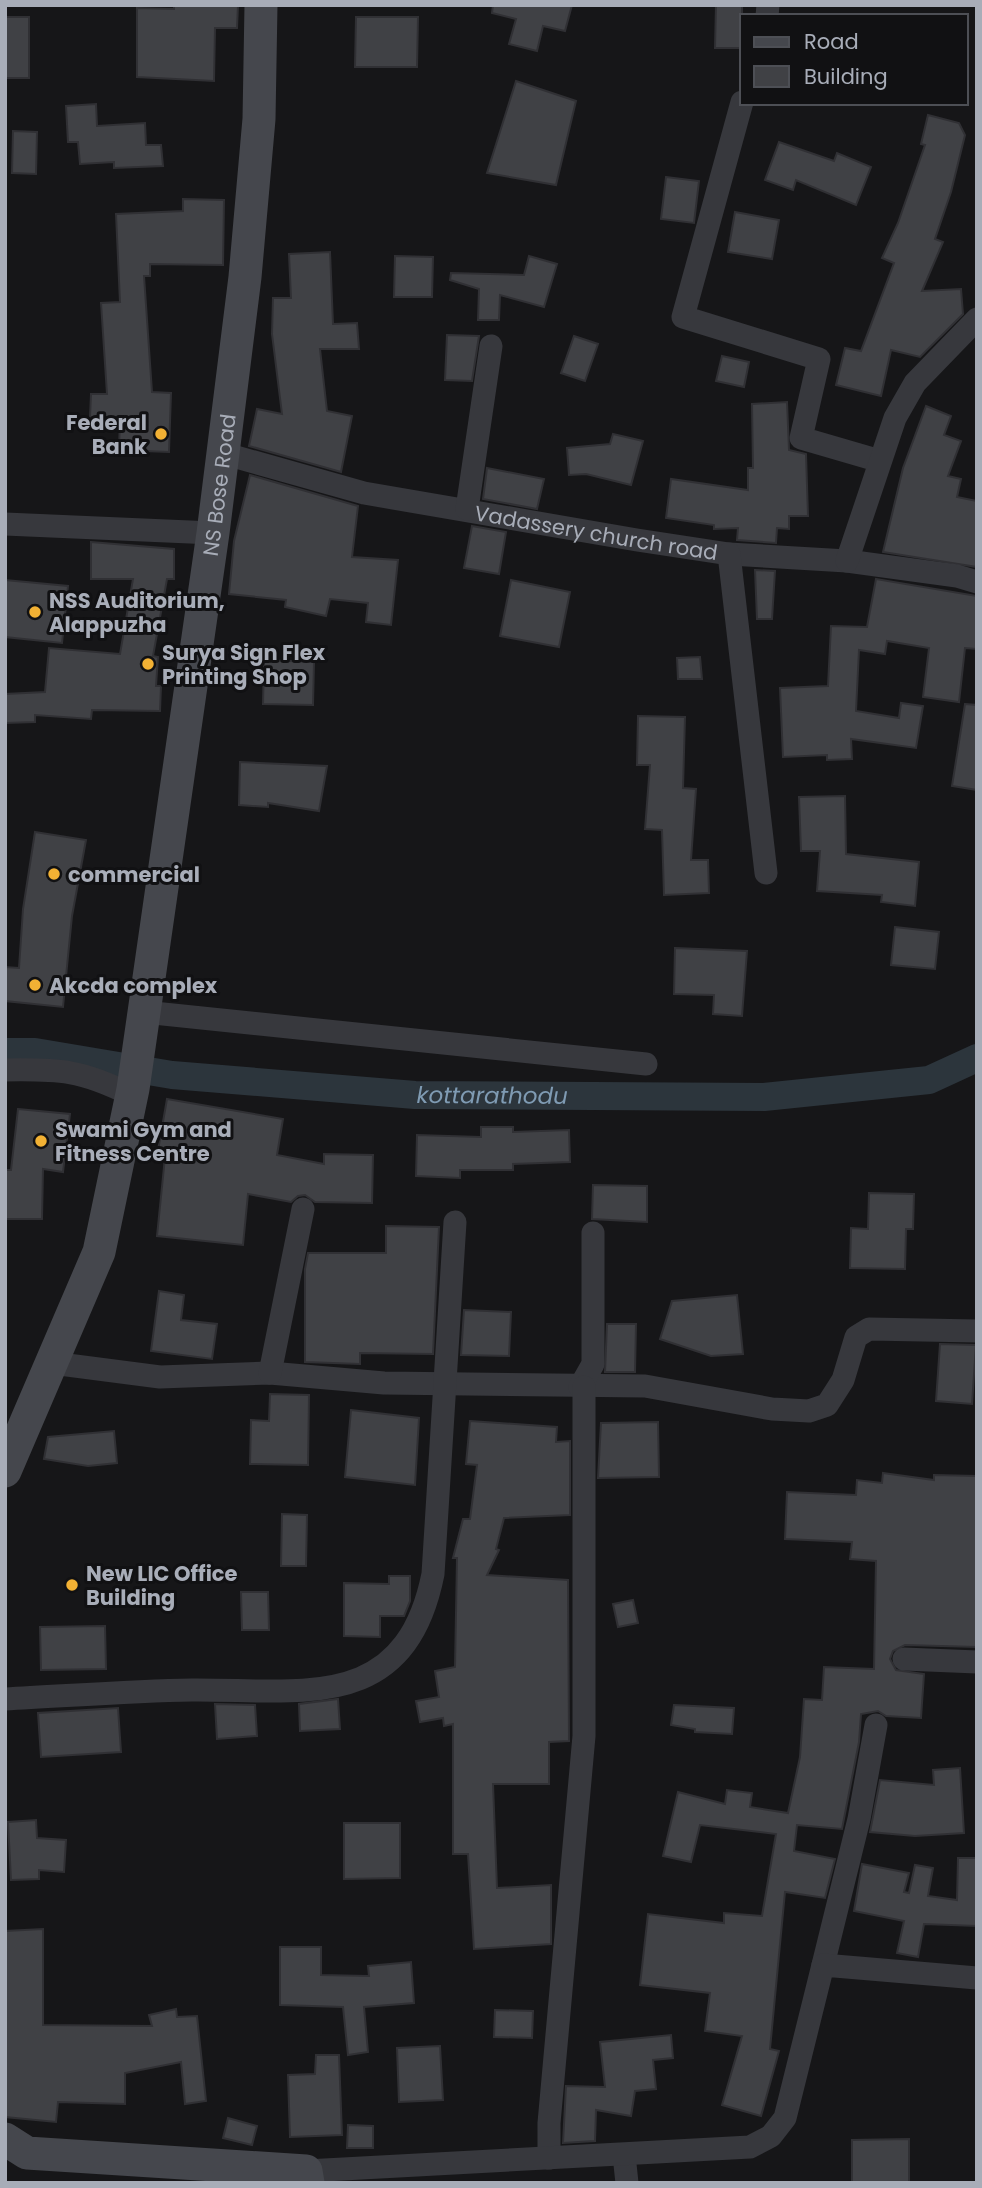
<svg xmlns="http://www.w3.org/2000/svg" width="982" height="2188" font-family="Poppins,sans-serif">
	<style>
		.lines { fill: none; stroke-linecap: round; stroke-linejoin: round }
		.canal { stroke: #2c353c; stroke-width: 28 }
		.building { fill: #404145; stroke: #303034; stroke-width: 2 }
		.street { stroke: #37383d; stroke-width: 23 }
		.secondary { stroke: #45474d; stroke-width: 33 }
		.poi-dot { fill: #f2b134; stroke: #111113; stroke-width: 2.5 }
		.labels { text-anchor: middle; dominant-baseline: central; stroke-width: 6; stroke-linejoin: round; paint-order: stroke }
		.poi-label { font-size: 21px; font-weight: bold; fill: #a8adb8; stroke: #111113; text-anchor: start }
		.street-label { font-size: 21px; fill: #a8adb8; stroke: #111113 }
		.water-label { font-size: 23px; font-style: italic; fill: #7f9bb3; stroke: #111113 }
	</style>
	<rect width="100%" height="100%" fill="#161618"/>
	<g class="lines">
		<path class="canal" id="s1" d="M5,1052H35L172,1075L415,1095L764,1097L929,1080L977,1058"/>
	</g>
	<g class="building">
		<polygon points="174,5 238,5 237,28 215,28 214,81 137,77 137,8 174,9"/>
		<polygon points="493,5 572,5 565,31 543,26 537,51 509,44 516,19 492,13"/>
		<polygon points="716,5 742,5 742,48 715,48"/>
		<rect x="5" y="17" width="24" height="61"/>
		<polygon points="356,17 418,17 417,67 355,67"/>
		<polygon points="516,81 576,101 556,185 487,173"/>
		<polygon points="96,104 97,126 145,123 146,145 161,145 163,166 114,168 114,162 80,164 78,142 68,142 66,106"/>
		<polygon points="928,115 959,123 965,135 951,192 935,239 943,242 922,291 961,289 963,314 920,357 891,350 881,396 836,385 845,348 861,351 894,263 882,258 898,223 925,145 921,144"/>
		<polygon points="13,131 37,132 36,174 12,173"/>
		<polygon points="779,142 834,161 837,153 871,167 856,205 796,180 793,190 765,180"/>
		<polygon points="666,177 699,181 694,223 661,219"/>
		<polygon points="183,199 224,200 223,265 150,264 150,276 144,276 152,392 171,393 169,452 119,450 120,418 90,417 91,394 107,394 101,303 120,302 116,214 183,211"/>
		<polygon points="735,212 779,220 772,259 728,252"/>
		<polygon points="330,252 333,324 357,323 359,349 320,349 327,411 352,416 341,472 249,446 257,409 282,414 272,334 273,298 291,298 289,254"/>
		<polygon points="395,256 433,257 432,297 394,297"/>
		<polygon points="529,256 557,264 544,307 500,295 499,320 478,320 479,289 450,280 451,273 524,275"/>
		<polygon points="447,335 479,336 472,381 445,380"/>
		<polygon points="574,336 598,344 585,381 561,373"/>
		<polygon points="722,356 749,362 744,387 716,381"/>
		<polygon points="787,402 789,450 806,454 808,516 789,516 789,529 777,528 776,543 737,540 738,528 714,529 714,525 666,518 671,479 748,490 748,468 753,468 752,404"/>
		<polygon points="926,406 951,416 944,435 961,441 948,476 961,479 957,497 977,501 977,567 883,552 903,468"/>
		<polygon points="613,434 643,441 631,485 586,474 569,475 567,448 610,444"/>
		<polygon points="487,468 544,479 537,509 483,499"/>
		<polygon points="250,475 358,506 352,557 398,560 391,625 366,622 368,603 330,599 326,616 285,607 286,600 229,594 234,541"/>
		<polygon points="472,526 506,532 499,574 464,568"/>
		<polygon points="91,542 174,549 174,579 167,579 153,656 158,657 156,686 161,686 160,711 92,710 91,719 35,715 35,722 5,723 5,694 45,692 49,648 120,654 133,579 91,579"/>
		<polygon points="755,570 775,571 772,619 757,619"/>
		<polygon points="876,579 977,596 977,649 965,648 959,702 923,697 929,648 887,641 885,654 859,650 856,711 899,718 901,703 923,706 916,748 851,739 852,759 827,760 827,755 783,757 780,688 828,686 831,626 867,627"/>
		<polygon points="5,580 68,586 62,643 5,637"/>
		<polygon points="511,580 570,592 559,647 500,636"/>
		<polygon points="700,657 702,679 678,679 677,658"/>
		<polygon points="264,660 314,662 313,705 263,704"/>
		<polygon points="965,704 977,705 977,790 952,786"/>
		<polygon points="638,716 685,717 683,788 696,789 691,860 708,860 709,893 664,895 662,830 645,829 650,765 637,765"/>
		<polygon points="240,762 327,766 319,811 268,803 268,807 239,805"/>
		<polygon points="845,796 846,854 919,862 915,906 881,902 882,895 817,891 820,851 801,851 799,797"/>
		<polygon points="35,832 86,840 72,916 63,1007 5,1001 5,967 19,968 23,909"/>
		<polygon points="895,927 939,932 935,969 891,965"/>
		<polygon points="675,948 747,951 742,1016 713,1014 714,995 674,994"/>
		<polygon points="167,1099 283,1119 277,1155 324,1164 324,1154 373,1155 372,1203 315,1202 305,1195 298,1196 291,1202 248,1194 243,1245 157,1236 165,1157 157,1156"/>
		<polygon points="18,1109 70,1114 63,1172 43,1169 42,1219 5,1219 5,1170 11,1170"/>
		<polygon points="481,1127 513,1127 513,1132 569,1130 570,1162 513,1164 513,1170 460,1170 460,1178 416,1176 417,1135 481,1137"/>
		<polygon points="593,1185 647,1186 647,1222 592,1219"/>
		<polygon points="869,1193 914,1194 913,1229 906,1229 905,1269 850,1268 851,1228 868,1229"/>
		<polygon points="386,1226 439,1227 433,1354 360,1353 360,1364 305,1362 305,1269 308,1253 386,1253"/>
		<polygon points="159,1291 184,1295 181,1320 217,1324 212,1359 151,1351"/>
		<polygon points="737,1295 743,1354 711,1356 660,1339 672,1301"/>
		<polygon points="464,1310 511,1312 509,1356 461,1355"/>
		<polygon points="607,1324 636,1324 635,1372 605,1372"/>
		<polygon points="940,1344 976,1345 972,1404 936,1401"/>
		<polygon points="270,1394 309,1395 308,1465 250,1464 251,1420 269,1421"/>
		<polygon points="351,1410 419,1418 415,1485 345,1477"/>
		<polygon points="470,1421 557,1427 556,1442 570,1441 570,1515 504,1518 496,1549 499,1550 487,1575 568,1580 569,1741 549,1742 549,1784 493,1784 497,1888 551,1885 551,1944 474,1949 468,1854 453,1854 453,1724 444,1726 443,1718 420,1722 416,1701 439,1697 435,1671 455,1667 457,1558 453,1558 463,1519 470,1519 477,1465 466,1464"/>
		<polygon points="658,1422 659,1477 598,1478 601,1423"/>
		<polygon points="114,1431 117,1463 88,1466 44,1459 48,1437"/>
		<polygon points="883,1473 934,1480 934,1475 977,1476 977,1647 905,1645 893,1651 890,1659 896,1670 924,1674 921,1718 886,1716 878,1711 861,1714 859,1742 842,1829 797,1825 794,1851 835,1859 825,1898 785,1892 770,2049 779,2051 761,2116 722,2105 742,2036 705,2031 710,1993 640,1985 648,1914 724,1923 724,1913 762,1916 776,1834 700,1825 691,1862 663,1856 678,1792 725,1804 727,1790 752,1793 750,1807 788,1813 800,1757 804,1699 822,1700 824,1667 874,1669 876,1561 850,1559 852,1542 785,1539 787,1492 856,1495 857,1480 882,1483"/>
		<polygon points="282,1514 307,1515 306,1566 281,1566"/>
		<polygon points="389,1576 410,1576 410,1601 404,1616 380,1616 380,1637 344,1636 344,1583 389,1584"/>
		<polygon points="241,1592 268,1592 269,1630 242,1630"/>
		<polygon points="633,1600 638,1623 618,1627 613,1604"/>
		<polygon points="105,1626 106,1669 41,1670 40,1627"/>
		<polygon points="338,1699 340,1729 300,1731 299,1704"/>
		<polygon points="215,1704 255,1705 257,1736 217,1739"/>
		<polygon points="674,1705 734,1708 732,1734 695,1732 695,1729 671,1725"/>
		<polygon points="118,1708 121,1752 41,1757 38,1713"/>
		<polygon points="960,1768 964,1833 915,1836 870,1832 880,1780 934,1785 933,1770"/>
		<polygon points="36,1820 37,1838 66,1840 64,1872 39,1870 39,1879 11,1880 8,1822"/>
		<polygon points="344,1823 400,1823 400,1878 344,1879"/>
		<polygon points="958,1858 977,1858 977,1926 924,1924 918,1957 897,1953 904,1921 854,1911 862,1864 909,1873 904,1892 909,1893 915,1865 933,1868 928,1896 957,1900"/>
		<polygon points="43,1929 43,2025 152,2026 149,2015 176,2009 177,2017 197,2016 206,2101 185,2104 181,2062 125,2073 125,2104 58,2102 56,2122 5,2117 5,1931"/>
		<polygon points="280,1947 321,1947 321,1975 369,1976 368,1966 411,1962 414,2003 364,2007 368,2052 348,2055 343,2007 280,2005"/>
		<polygon points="495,2010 533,2011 532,2038 494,2037"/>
		<polygon points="671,2035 673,2058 653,2060 656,2089 635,2091 631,2116 596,2110 595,2141 563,2143 566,2086 605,2087 600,2042"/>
		<polygon points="440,2046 443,2100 399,2102 397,2048"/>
		<polygon points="316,2055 339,2055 342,2135 290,2137 288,2075 315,2074"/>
		<polygon points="228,2118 257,2126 252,2145 223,2138"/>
		<polygon points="348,2125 373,2126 373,2148 347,2148"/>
		<polygon points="909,2139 909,2183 852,2183 852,2140"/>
	</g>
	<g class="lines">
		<g class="street">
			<polyline points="767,16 768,5"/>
			<polyline points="742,102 683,317 819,359 801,438 880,461"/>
			<path id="s2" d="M222,453L364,493L637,540L729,554L847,561L957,576L977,582"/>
			<polyline points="467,509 491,346"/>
			<polyline points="5,524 213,533"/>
			<polyline points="729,554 766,873"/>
			<polyline points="847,561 895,418 915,383 977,319"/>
			<polyline points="144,1012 646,1064"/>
			<path d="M5,1070C59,1069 82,1070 131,1095"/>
			<polyline points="52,1363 160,1377 270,1373 384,1383 645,1386 772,1409 809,1411 827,1405 843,1380 856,1337 869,1329 977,1331"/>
			<polyline points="270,1373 303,1209"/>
			<polyline points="580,1387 593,1364 593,1233"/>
			<polyline points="904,1659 977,1662"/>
			<path d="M5,1699C67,1696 130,1691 192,1690C302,1689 405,1714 433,1574L455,1222"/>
			<polyline points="823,1965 859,1819 876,1725"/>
			<polyline points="624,2155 627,2183"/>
			<polyline points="549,2158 549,2123 584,1736 584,1387"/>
			<polyline points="306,2171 750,2147 771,2136 785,2118 823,1965 977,1978"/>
		</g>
		<g class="secondary">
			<path id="s3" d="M5,1471L99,1252L133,1089L213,533L245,277L259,119L261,5"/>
			<polyline points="5,2139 27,2153 306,2171 308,2183"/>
		</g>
	</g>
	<g class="poi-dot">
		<circle cx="161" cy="434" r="7"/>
		<circle cx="35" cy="612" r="7"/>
		<circle cx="148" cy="664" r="7"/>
		<circle cx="54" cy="874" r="7"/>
		<circle cx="35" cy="985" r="7"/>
		<circle cx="41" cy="1141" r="7"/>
		<circle cx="72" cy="1585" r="7"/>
	</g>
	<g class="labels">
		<g class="poi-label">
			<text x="147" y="422" text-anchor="end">Federal<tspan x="147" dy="24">Bank</tspan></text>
			<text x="49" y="600">NSS Auditorium,<tspan x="49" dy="24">Alappuzha</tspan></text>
			<text x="162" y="652">Surya Sign Flex<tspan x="162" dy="24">Printing Shop</tspan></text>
			<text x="68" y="874">commercial</text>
			<text x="49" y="985">Akcda complex</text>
			<text x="55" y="1129">Swami Gym and<tspan x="55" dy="24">Fitness Centre</tspan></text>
			<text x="86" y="1573">New LIC Office<tspan x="86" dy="24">Building</tspan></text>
		</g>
		<g class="street-label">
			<text stroke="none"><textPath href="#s3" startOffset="1015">NS Bose Road</textPath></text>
			<text stroke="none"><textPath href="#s2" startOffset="383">Vadassery church road</textPath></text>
		</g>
		<g class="water-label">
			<text stroke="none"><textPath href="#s1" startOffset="490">kottarathodu</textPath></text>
		</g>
	</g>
	<rect width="982" height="2188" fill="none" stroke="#a8adb8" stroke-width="14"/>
	<rect x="740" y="14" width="228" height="91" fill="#111113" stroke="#4d4f55" stroke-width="2"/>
	<rect x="754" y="37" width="35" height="10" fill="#45474d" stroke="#4d4f55" stroke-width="2"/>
	<text x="804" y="49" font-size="21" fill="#a8adb8">Road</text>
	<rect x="754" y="66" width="35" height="21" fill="#404145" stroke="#4d4f55" stroke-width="2"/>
	<text x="804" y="84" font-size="21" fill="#a8adb8">Building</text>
</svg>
